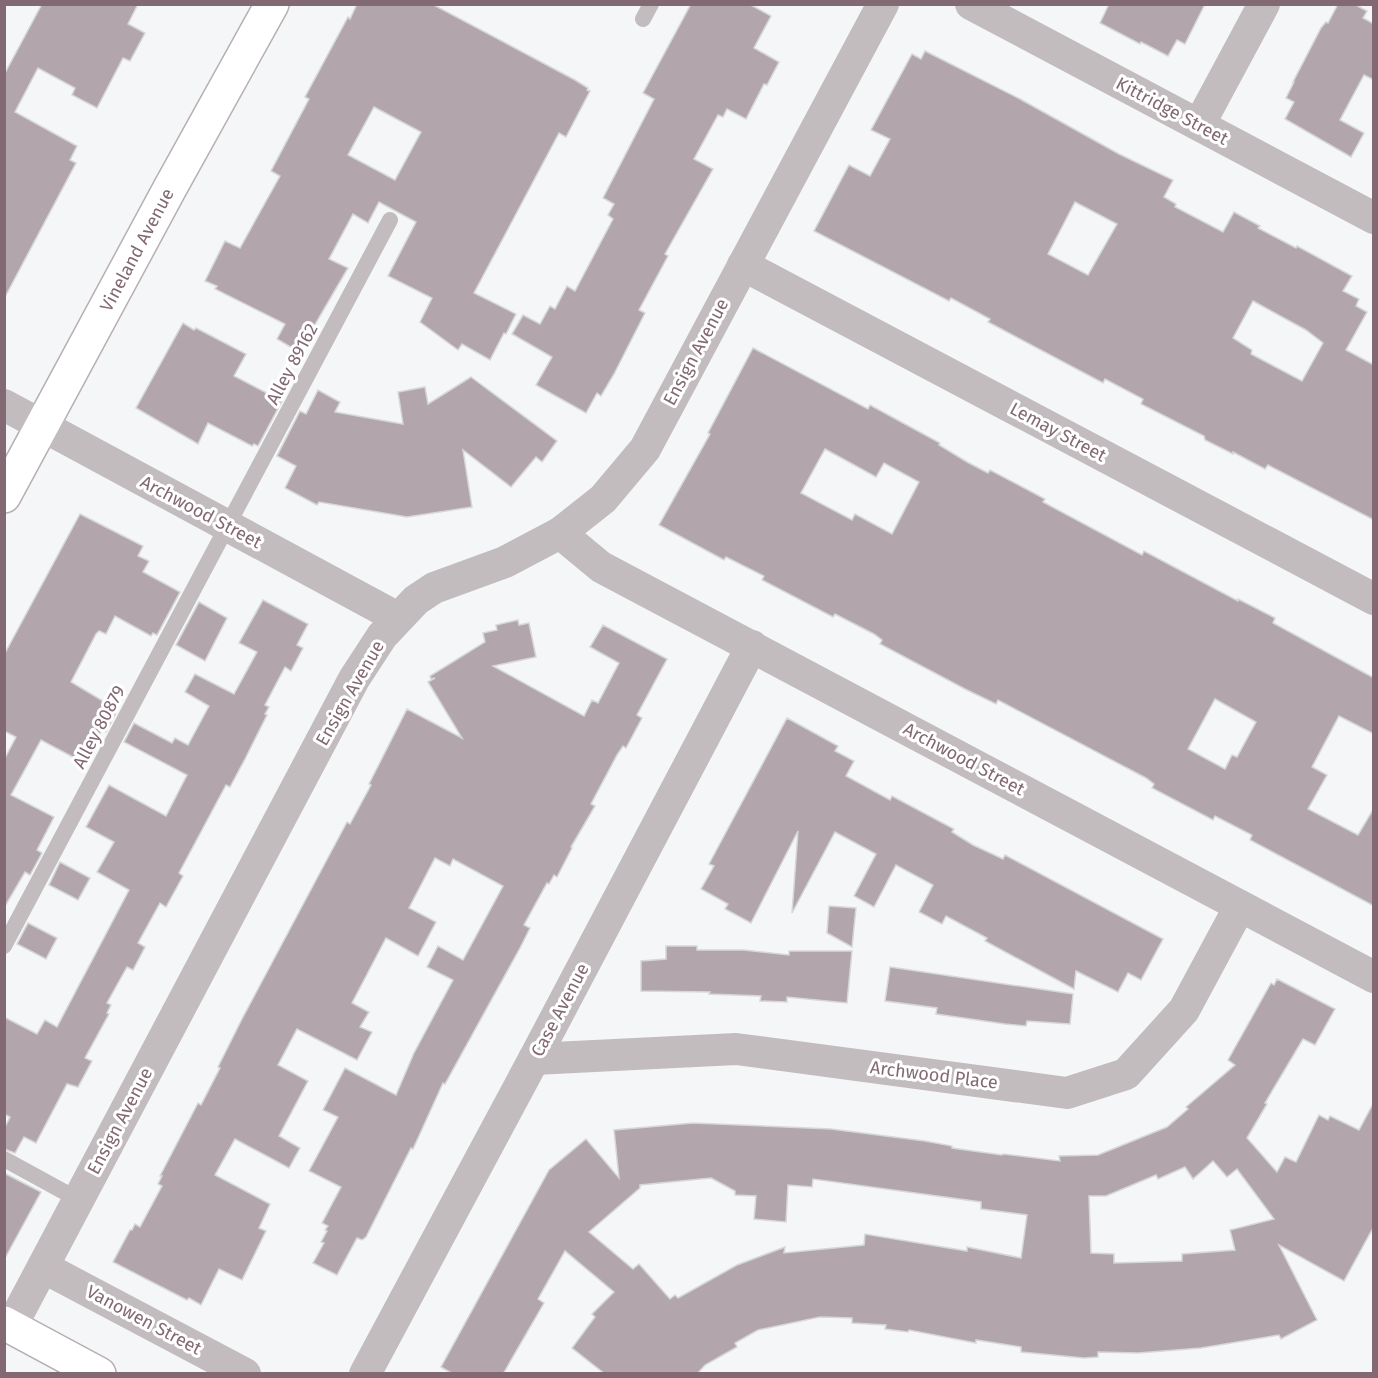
<svg xmlns="http://www.w3.org/2000/svg" width="1378" height="1378" font-family="'Fira Sans',sans-serif">
	<style>
		.building { fill: #b2a6ac; stroke: #d6d8d8; stroke-width: 1.5; fill-rule: evenodd }
		.lines { fill: none; stroke-linecap: round; stroke-linejoin: round }
		.secondary-casing { stroke: #b8aeb3; stroke-width: 36 }
		.service { stroke: #c3bcbf; stroke-width: 16 }
		.minor { stroke: #c3bcbf; stroke-width: 32 }
		.secondary { stroke: #fff; stroke-width: 33 }
		.labels { text-anchor: middle; dominant-baseline: central; stroke-width: 6; stroke-linejoin: round; paint-order: stroke }
		.street-label { font-size: 18px; fill: #826974; stroke: #fff }
	</style>
	<rect width="100%" height="100%" fill="#f4f6f7"/>
	<g class="building">
		<polygon points="42,4 138,4 128,24 145,33 130,61 123,58 97,108 72,95 75,88 38,68 15,112 77,146 70,160 76,163 4,299 4,75"/>
		<path d="M357,4H432L575,80L588,88L587,90L590,91L566,137L559,133L474,293L516,314L506,334L504,333L490,360L462,344L458,350L420,322L432,298L388,276L416,222L379,202L368,223L353,214L329,259L348,268L299,352L277,339L285,324L215,289L217,286L205,281L225,241L240,248L280,176L271,171L309,99L305,97L348,17L350,19ZM374,107L421,132L395,180L348,155Z"/>
		<polygon points="691,4 749,4 771,16 754,48 779,62 767,85 764,84 746,119 727,109 723,117 718,115 694,159 713,169 665,254 668,256 639,310 645,313 614,374 601,396 597,393 586,413 536,385 552,357 512,334 523,315 540,324 550,306 555,309 567,286 575,291 613,219 608,215 614,204 603,198 654,99 643,93"/>
		<polygon points="1109,4 1205,4 1185,44 1177,40 1168,56 1141,42 1140,44 1100,23"/>
		<polygon points="1338,4 1354,4 1367,11 1363,18 1374,24 1374,80 1364,75 1340,120 1364,133 1351,157 1285,119 1294,102 1286,98 1294,82 1293,82 1321,28 1326,22 1328,23"/>
		<path d="M925,51L1020,99L1119,154L1173,180L1164,197L1176,204L1175,207L1223,232L1234,212L1260,226L1258,228L1296,248L1297,246L1352,276L1343,291L1359,299L1356,306L1367,312L1346,350L1374,365V520L1268,465L1265,469L1233,452V454L1205,440L1204,436L1141,404L1143,399L1105,379L1103,383L988,322L990,319L951,298L949,301L814,231L849,165L870,176L890,139L871,130L912,54L921,59ZM1075,202L1117,224L1088,275L1048,254ZM1253,301L1306,330L1323,343L1302,381L1251,354L1252,350L1233,338Z"/>
		<polygon points="183,323 194,330 196,328 246,354 234,376 282,401 258,446 254,444 252,446 208,423 198,444 136,408"/>
		<path d="M753,348L868,409L870,405L892,417L940,443L939,445L967,462L988,473L990,470L1045,499L1043,502L1142,555L1144,551L1238,601V599L1275,618L1273,623L1374,678V734L1339,716L1312,767L1327,775L1308,809L1358,835L1374,808V906L1250,840L1252,835L1215,816L1213,820L1152,788L1154,784L1146,778L998,700L996,704L965,689L880,644L882,640L874,634L835,614L833,617L762,580L764,576L726,557L724,560L659,525L710,434L708,433ZM825,449L876,477L884,463L919,482L892,534L855,514L852,520L801,493ZM1215,699L1256,722L1237,757L1232,755L1225,769L1188,749Z"/>
		<polygon points="471,377 557,441 542,462 536,457 511,487 463,450 472,507 407,517 319,502 317,505 285,488 296,466 277,456 300,411 306,414 318,390 340,402 335,412 403,424 398,392 425,387 428,404"/>
		<polygon points="80,514 143,546 138,556 149,561 143,572 180,592 157,635 153,633 151,636 115,616 106,634 99,631 96,634 71,682 113,707 111,711 116,713 106,732 102,730 84,763 41,740 11,795 54,817 37,850 42,853 30,875 25,872 4,908 4,760 16,737 4,731 4,655"/>
		<polygon points="263,600 308,624 297,645 303,648 291,671 285,667 265,705 269,707 265,714 267,715 245,759 230,787 226,785 179,873 183,876 166,907 160,903 138,943 145,947 133,970 127,967 107,1003 111,1005 107,1013 109,1014 85,1058 92,1061 78,1087 67,1084 36,1143 24,1137 15,1153 4,1149 4,1129 10,1117 4,1114 4,1017 37,1034 45,1020 57,1027 129,890 97,872 114,842 86,827 109,785 166,816 187,775 124,742 134,723 172,743 175,738 188,745 209,706 185,692 195,674 234,694 257,652 239,643"/>
		<polygon points="199,602 227,618 205,661 176,645"/>
		<polygon points="518,620 519,625 529,623 536,657 493,666 584,716 592,700 598,703 619,663 590,647 603,625 667,659 637,715 642,718 626,748 623,746 617,755 591,804 595,806 571,847 572,848 557,877 554,875 549,884 547,883 524,925 530,928 520,948 445,1084 443,1083 413,1149 411,1148 366,1237 362,1240 357,1238 337,1275 313,1263 324,1243 321,1242 327,1231 325,1230 328,1226 322,1223 341,1187 309,1171 338,1117 323,1110 345,1068 396,1095 414,1053 453,980 427,967 438,946 463,960 503,886 453,859 450,866 435,858 409,908 436,922 418,956 386,938 352,1003 369,1012 360,1027 372,1032 357,1060 297,1029 278,1065 308,1081 279,1136 300,1148 289,1168 235,1139 215,1175 270,1204 259,1228 266,1231 242,1280 219,1269 201,1305 189,1298 187,1300 113,1262 130,1230 132,1230 135,1224 140,1227 162,1186 158,1184 162,1176 160,1176 198,1103 201,1105 220,1068 218,1067 242,1019 347,822 350,824 371,785 369,784 407,709 462,738 428,682 435,678 431,679 430,676 485,642 483,633 497,630 496,625"/>
		<polygon points="787,718 838,746 835,751 854,761 846,776 890,800 892,796 954,829 952,832 973,845 1003,859 1005,855 1163,939 1141,980 1128,973 1118,992 1076,971 1074,989 985,941 987,938 946,916 942,924 919,912 933,885 896,865 874,907 854,896 876,854 835,832 792,913 798,831 751,923 725,909 728,904 701,889 714,866 709,864"/>
		<polygon points="60,862 90,878 78,900 49,885"/>
		<polygon points="829,906 856,908 852,947 827,933"/>
		<polygon points="28,923 57,938 46,959 17,944"/>
		<polygon points="666,946 697,946 697,950 744,950 789,955 789,951 852,951 847,1003 787,997 787,1002 760,1001 761,996 709,994 710,992 641,991 641,961 666,959"/>
		<polygon points="890,967 1073,994 1070,1024 1027,1021 1026,1026 1005,1024 936,1014 937,1008 885,1001"/>
		<path d="M1277,979L1335,1009L1315,1045L1303,1039L1265,1103L1267,1104L1247,1138L1277,1172L1285,1157L1296,1162L1319,1115L1328,1120L1330,1116L1359,1130L1374,1102V1226L1344,1281L1279,1245L1317,1320L1281,1339L1279,1335L1201,1348L1138,1353L1098,1352V1357L1084,1358L1021,1352V1347L976,1340V1343L909,1330L908,1332L885,1329L886,1325L852,1323V1318L820,1317L758,1330L735,1343L737,1347L705,1365L697,1374H605L572,1348L595,1317L592,1314L614,1292L565,1251L538,1299L544,1303L503,1374H453L441,1367L549,1170L586,1139L619,1178L614,1130L693,1123L831,1129L925,1141L952,1146V1148L1002,1155L1003,1154L1060,1161L1059,1156L1098,1155L1167,1127L1188,1109L1186,1107L1235,1065L1228,1060L1271,983L1274,985ZM1213,1161L1227,1177L1237,1169L1274,1219L1230,1230L1235,1250L1182,1254V1261L1114,1263V1254L1091,1253L1089,1196H1106L1156,1175L1158,1179L1185,1167L1193,1179ZM711,1178L735,1191V1195L756,1196L754,1219L786,1222L788,1185L812,1187L813,1179L981,1202V1209L1027,1215L1021,1258L967,1247V1251L865,1234L864,1245L784,1253L785,1247L737,1265L678,1298L675,1295L670,1299L639,1264L633,1269L589,1232L640,1188V1185Z"/>
		<polygon points="4,1173 41,1192 4,1260"/>
	</g>
	<g class="lines">
		<defs>
			<g id="secondary">
				<polyline points="4,496 170,188 272,4"/>
				<polyline points="4,1323 99,1374"/>
			</g>
		</defs>
		<use href="#secondary" class="secondary-casing"/>
		<g class="service">
			<polyline points="643,19 651,4"/>
			<polyline points="4,946 390,220"/>
			<polyline points="4,1159 79,1200"/>
		</g>
		<g class="minor">
			<polyline points="971,4 1374,218"/>
			<polyline points="1199,125 1264,4"/>
			<polyline points="743,265 1374,599"/>
			<polyline points="4,405 398,618"/>
			<polyline points="560,533 601,567 1374,977"/>
			<polyline points="534,1059 736,1049 1067,1093 1126,1074 1184,1010 1240,906"/>
			<polyline points="43,1267 245,1374"/>
			<polyline points="11,1327 354,679 382,636 416,600 434,588 505,562 560,533 603,499 645,449 883,4"/>
			<polyline points="365,1374 534,1059 752,646"/>
		</g>
		<use href="#secondary" class="secondary"/>
	</g>
	<g class="labels">
		<g class="street-label">
			<text transform="translate(1172 111) rotate(28)">Kittridge Street</text>
			<text transform="translate(137 250) rotate(-62)">Vineland Avenue</text>
			<text transform="translate(696 352) rotate(-62)">Ensign Avenue</text>
			<text transform="translate(292 364) rotate(-62)">Alley 89162</text>
			<text transform="translate(1058 432) rotate(28)">Lemay Street</text>
			<text transform="translate(201 512) rotate(28)">Archwood Street</text>
			<text transform="translate(350 693) rotate(-60)">Ensign Avenue</text>
			<text transform="translate(99 727) rotate(-62)">Alley 80879</text>
			<text transform="translate(964 759) rotate(28)">Archwood Street</text>
			<text transform="translate(560 1010) rotate(-62)">Case Avenue</text>
			<text transform="translate(934 1075) rotate(7)">Archwood Place</text>
			<text transform="translate(120 1121) rotate(-62)">Ensign Avenue</text>
			<text transform="translate(144 1320) rotate(28)">Vanowen Street</text>
		</g>
	</g>
	<rect width="1378" height="1378" fill="none" stroke="#826974" stroke-width="12"/>
</svg>
